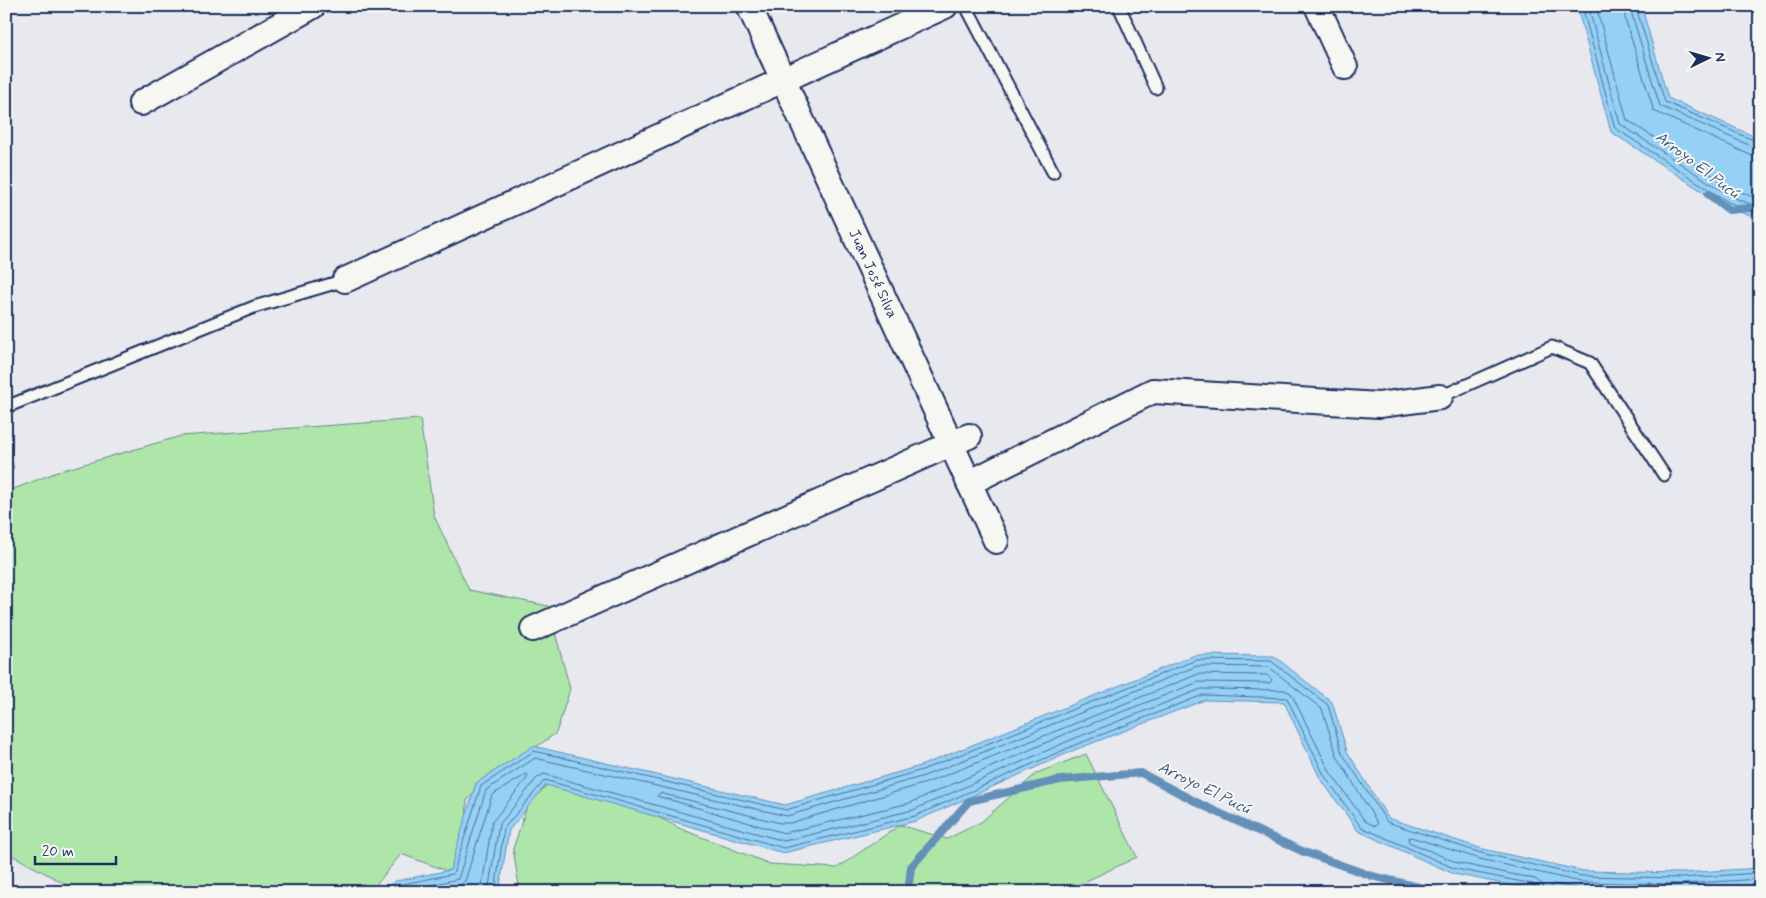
<svg xmlns="http://www.w3.org/2000/svg" width="1766" height="898" font-family="Mynerve,sans-serif">
	<style>
		.green { fill: #aee6a9; stroke: #648a84 }
		.water { fill: #95d0f5; stroke: #6490b9 }
		.lines { fill: none; stroke-linecap: round; stroke-linejoin: round }
		.shore { stroke: #4c6f9a; stroke-width: 1 }
		.stream { stroke: #6490b9; stroke-width: 8 }
		.lane-casing { stroke: #1b2f5e; stroke-width: 15 }
		.street-casing { stroke: #1b2f5e; stroke-width: 28 }
		.lane { stroke: #f6f6f2; stroke-width: 11 }
		.street { stroke: #f6f6f2; stroke-width: 24 }
		.labels { text-anchor: middle; dominant-baseline: central; stroke-width: 4; stroke-linejoin: round; paint-order: stroke }
		.street-label { font-size: 15px; fill: #1b2f5e; stroke: #f6f6f2 }
		.water-label { font-size: 16px; font-style: italic; fill: #3a5784; stroke: #f6f6f2 }
	</style>
	<rect width="100%" height="100%" fill="#e8e8ef"/>
	<filter id="ink" filterUnits="userSpaceOnUse"><feTurbulence type="fractalNoise" baseFrequency=".02" numOctaves="2"/><feDisplacementMap in="SourceGraphic" scale="10" xChannelSelector="R" yChannelSelector="G"/><feConvolveMatrix kernelMatrix="1 2 1 2 8 2 1 2 1" color-interpolation-filters="sRGB"/></filter>
	<g filter="url(#ink)">
		<g class="green">
			<polygon points="420,419 434,516 469,590 548,606 570,689 556,733 511,765 467,800 466,831 450,872 401,854 372,890 373,892 80,892 6,852 6,492 60,471 181,436"/>
			<polygon points="6,445 14,468 6,472"/>
			<polygon points="1086,754 1137,857 1080,884 1076,892 520,892 513,849 528,803 564,768 681,829 770,864 837,868 900,825 947,839 981,822 1037,773"/>
		</g>
		<g class="water">
			<polygon points="1581,6 1649,6 1643,12 1668,98 1760,139 1760,220 1725,206 1611,132 1578,11"/>
			<polygon points="1195,655 1274,656 1332,702 1347,751 1388,818 1483,849 1583,871 1681,873 1760,868 1760,892 1544,892 1454,874 1358,831 1320,778 1284,702 1205,700 1077,749 916,821 783,853 546,785 509,830 499,892 377,892 396,881 450,870 476,783 533,746 785,805 920,766"/>
		</g>
		<g class="lines">
			<g class="shore">
				<polyline points="1585,6 1584,13 1615,128 1728,202 1760,215"/>
				<polyline points="1591,6 1590,13 1620,124 1730,196 1760,208"/>
				<polyline points="1599,6 1598,13 1627,120 1734,189 1760,200"/>
				<polyline points="1625,6 1625,18 1654,111 1750,155 1760,157"/>
				<polyline points="1633,6 1632,15 1660,106 1760,150"/>
				<polyline points="1642,6 1638,14 1665,102 1760,143"/>
				<polygon points="1199,674 1267,675 1272,680 1270,683 1199,682 1070,732 910,803 784,833 657,796 660,793 780,823 790,823 926,783"/>
				<polyline points="387,892 398,885 453,874 481,786 534,751 786,810 922,770 1196,660 1271,661 1328,705 1342,753 1387,822 1481,853 1582,876 1681,878 1760,873"/>
				<polyline points="399,892 458,879 486,790 535,758 787,816 924,776 1197,666 1269,667 1322,709 1337,756 1378,824 1375,826 1365,821 1330,772 1291,693 1284,690 1201,689 1073,739 913,810 784,841 544,774 537,778 499,825 488,892"/>
				<polyline points="438,892 456,888 465,881 492,795 527,774 528,777 492,822 481,892"/>
				<polyline points="495,892 504,828 545,780 784,848 915,816 1075,745 1203,695 1287,698 1324,775 1361,827 1456,869 1533,884 1537,892"/>
				<polyline points="1544,892 1542,884 1535,879 1458,863 1409,842 1408,838 1411,837 1480,859 1581,882 1681,884 1760,879"/>
				<path d="M1551,892V886L1553,884C1620,898 1692,891 1760,887"/>
			</g>
			<g class="stream">
				<polyline points="1708,194 1729,210 1760,207"/>
				<polyline points="908,892 911,867 969,801 1060,780 1141,773 1204,806 1304,852 1372,876 1440,892"/>
			</g>
			<defs>
				<g id="lane">
					<polyline points="966,6 1053,172"/>
					<polyline points="1119,6 1156,88"/>
					<polyline points="1440,397 1552,347 1590,363 1664,475"/>
					<polyline points="6,407 254,307 345,280"/>
				</g>
				<g id="street">
					<path id="s1" d="M749,6L996,541"/>
					<polyline points="1317,6 1345,67"/>
					<polyline points="141,103 313,6"/>
					<polyline points="345,280 945,6"/>
					<polyline points="969,483 1153,391 1379,405 1440,397"/>
					<polyline points="533,629 969,436"/>
				</g>
			</defs>
			<use href="#lane" class="lane-casing"/>
			<use href="#street" class="street-casing"/>
			<use href="#lane" class="lane"/>
			<use href="#street" class="street"/>
		</g>
	</g>
	<g class="labels">
		<g class="street-label">
			<text stroke="none"><textPath href="#s1" startOffset="295">Juan José Silva</textPath></text>
		</g>
		<g class="water-label">
			<text transform="translate(1697 165) rotate(37)">Arroyo El Pucú</text>
			<text transform="translate(1204 788) rotate(26)">Arroyo El Pucú</text>
		</g>
	</g>
	<rect width="1766" height="898" fill="none" stroke="#f6f6f2" stroke-width="25"/>
	<rect x="12" y="12" width="1741" height="873" fill="none" stroke="#1b2f5e" stroke-width="2" filter="url(#ink)"/>
	<g transform="translate(1708 58) rotate(85)" stroke="#f6f6f2" stroke-width="4" paint-order="stroke">
	<path d="M0-4L9 19L0 12L-9 19Z" fill="#1b2f5e"/>
	<text y="-8" font-size="14" font-weight="bold" text-anchor="middle" fill="#1b2f5e">N</text>
	</g>
	<path d="M35 856v8h81v-8" fill="none" stroke="#1b2f5e" stroke-width="2.5"/>
	<text x="42" y="856" font-size="15" fill="#1b2f5e" stroke="#f6f6f2" stroke-width="4" paint-order="stroke">20 m</text>
</svg>
